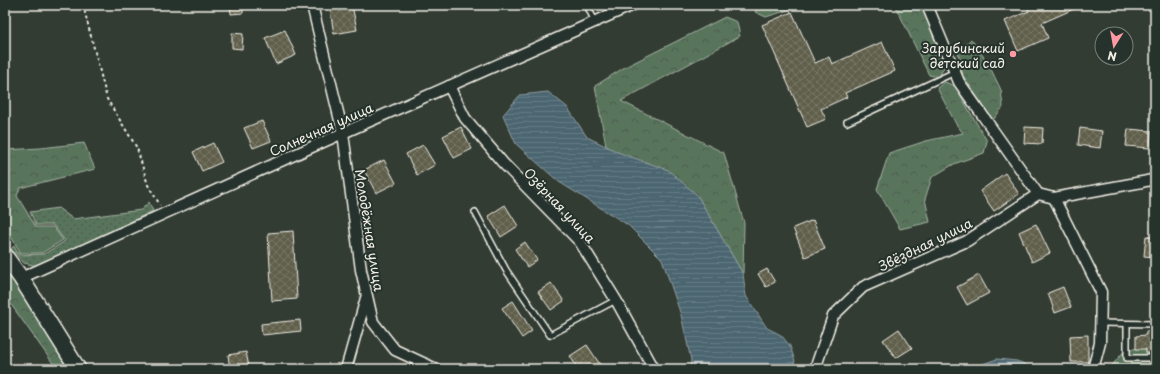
<svg xmlns="http://www.w3.org/2000/svg" width="1160" height="374" font-family="'Playpen Sans',sans-serif">
	<style>
		.grass { fill: url(#grass-dots); stroke: #a6b2a2 }
		.forest { fill: url(#forest-crowns); stroke: #a6b2a2 }
		.water { fill: url(#water-rules); stroke: #8f9da1 }
		.building { fill: url(#building-cross-hatch); stroke: #f4f1e8 }
		.lines { fill: none; stroke-linecap: round; stroke-linejoin: round }
		.lane-casing { stroke: #f4f1e8; stroke-width: 8 }
		.street-casing { stroke: #f4f1e8; stroke-width: 13 }
		.secondary-casing { stroke: #f4f1e8; stroke-width: 18 }
		.path { stroke: #f4f1e8; stroke-width: 2; stroke-dasharray: 3 3; stroke-linecap: butt }
		.lane { stroke: #26332d; stroke-width: 5 }
		.street { stroke: #26332d; stroke-width: 10 }
		.secondary { stroke: #26332d; stroke-width: 15 }
		.poi-dot { fill: #ff9aa2; stroke: #26332d; stroke-width: 1.5 }
		.labels { text-anchor: middle; dominant-baseline: central; stroke-width: 4; stroke-linejoin: round; paint-order: stroke }
		.poi-label { font-size: 13px; fill: #f4f1e8; stroke: #26332d; text-anchor: end }
		.street-label { font-size: 13px; fill: #f4f1e8; stroke: #26332d }
	</style>
	<defs>
		<pattern id="grass-dots" width="8" height="8" patternUnits="userSpaceOnUse"><rect width="8" height="8" fill="#58745c"/><path d="M2 2h.1M6 6h.1" fill="none" stroke="#505c50" stroke-width="1.8" stroke-linecap="round"/></pattern>
		<pattern id="forest-crowns" width="20" height="18" patternUnits="userSpaceOnUse"><rect width="20" height="18" fill="#58745c"/><path d="M2 6a3 3 0 1 1 6 0M12 15a3 3 0 1 1 6 0" fill="none" stroke="#505c50"/></pattern>
		<pattern id="water-rules" width="6" height="5" patternUnits="userSpaceOnUse"><rect width="6" height="5" fill="#4c6571"/><path d="M0 2.5h6" fill="none" stroke="#667c85"/></pattern>
		<pattern id="building-cross-hatch" width="8" height="8" patternUnits="userSpaceOnUse"><rect width="8" height="8" fill="#615f4b"/><path d="M0 0l8 8M0 8l8-8" fill="none" stroke="#787665"/></pattern>
	</defs>
	<rect width="100%" height="100%" fill="#323c33"/>
	<filter id="ink" filterUnits="userSpaceOnUse"><feTurbulence type="fractalNoise" baseFrequency=".025" numOctaves="2"/><feDisplacementMap in="SourceGraphic" scale="8" xChannelSelector="R" yChannelSelector="G"/><feConvolveMatrix kernelMatrix="1 2 1 2 8 2 1 2 1" color-interpolation-filters="sRGB"/></filter>
	<g filter="url(#ink)">
		<polygon class="grass" points="149,202 153,211 37,266 24,263 11,249 14,246 19,255 44,254 65,241 53,225 36,225 30,212 58,208 73,219 141,210"/>
		<g class="forest">
			<polygon points="758,5 804,5 766,17 755,12"/>
			<polygon points="895,5 921,5 945,65 939,77 929,75"/>
			<polygon points="725,17 737,22 740,36 621,101 724,153 744,223 743,274 697,195 606,146 595,86 625,67"/>
			<polygon points="971,39 988,63 1001,90 1003,107 993,120 963,76 958,52"/>
			<polygon points="945,82 955,86 987,141 984,153 954,164 932,177 925,199 930,222 900,229 877,189 889,153 926,141 963,133 956,124 937,88"/>
			<polygon points="84,143 95,169 20,188 17,196 36,227 53,227 63,240 42,253 21,253 5,227 5,150 41,148"/>
			<polygon points="5,268 69,369 57,369 5,296"/>
			<polygon points="1155,346 1155,369 1109,369 1125,350"/>
		</g>
		<g class="water">
			<polygon points="548,92 567,107 587,137 620,153 668,170 697,195 743,274 746,296 767,328 781,335 790,346 795,361 792,369 690,369 691,360 681,315 662,259 628,225 559,182 516,144 503,115 520,95"/>
			<polygon points="997,359 1017,361 1035,369 968,369"/>
		</g>
		<g class="building">
			<polygon points="230,5 243,5 243,13 231,14"/>
			<polygon points="343,5 352,5 357,30 334,34 330,10"/>
			<polygon points="1026,5 1083,5 1042,23 1048,38 1018,51 1005,21 1029,11"/>
			<polygon points="792,12 815,63 829,57 832,64 882,42 895,71 845,93 847,97 821,109 826,119 807,127 762,25"/>
			<polygon points="285,30 296,55 276,64 265,38"/>
			<polygon points="232,33 243,34 242,49 232,48"/>
			<polygon points="262,121 271,141 253,148 244,128"/>
			<polygon points="461,127 472,149 454,158 443,136"/>
			<polygon points="1025,127 1043,128 1042,144 1024,143"/>
			<polygon points="1080,128 1102,131 1100,148 1078,145"/>
			<polygon points="1128,129 1151,131 1150,148 1126,146"/>
			<polygon points="213,143 222,162 202,171 193,152"/>
			<polygon points="423,145 435,165 417,175 406,154"/>
			<polygon points="384,160 396,183 376,193 364,170"/>
			<polygon points="1005,173 1019,194 994,211 980,191"/>
			<polygon points="505,205 518,226 501,237 488,216"/>
			<polygon points="813,220 825,249 805,257 793,228"/>
			<polygon points="1036,224 1050,253 1032,262 1019,232"/>
			<polygon points="293,231 297,299 272,301 268,233"/>
			<polygon points="1146,236 1155,238 1155,257 1144,256"/>
			<polygon points="525,242 537,260 527,267 515,249"/>
			<polygon points="767,269 775,282 766,287 758,274"/>
			<polygon points="979,275 989,293 967,305 957,287"/>
			<polygon points="551,283 564,301 551,310 538,292"/>
			<polygon points="1063,287 1071,307 1055,313 1048,293"/>
			<polygon points="513,301 532,331 522,338 502,308"/>
			<polygon points="300,320 301,331 262,335 261,324"/>
			<polygon points="899,329 912,348 896,358 883,340"/>
			<polygon points="1146,331 1155,331 1155,353 1146,353 1146,349 1136,349 1136,336 1146,335"/>
			<polygon points="1088,335 1088,362 1071,362 1070,336"/>
			<polygon points="587,345 603,369 578,369 570,356"/>
			<polygon points="246,352 249,367 230,369 228,355"/>
		</g>
		<g class="lines">
			<defs>
				<g id="lane">
					<polyline points="587,5 595,22"/>
					<polyline points="847,122 955,72"/>
					<polyline points="475,212 506,270 550,335 616,300"/>
					<polyline points="1100,323 1155,324"/>
					<polyline points="1127,324 1127,358 1155,358"/>
				</g>
				<g id="street">
					<polyline points="312,5 343,133 361,270 373,322 395,350 436,369"/>
					<polyline points="927,5 959,82 1038,194"/>
					<polyline points="449,86 465,118 503,163 580,242 616,300 654,369"/>
					<polyline points="1054,198 1101,292 1100,343 1093,369"/>
					<polyline points="21,278 343,133 633,5"/>
					<polyline points="346,369 366,298"/>
					<polyline points="815,369 833,316 863,287 967,241 1038,194 1054,198 1142,182 1155,179"/>
				</g>
				<polyline id="secondary" points="5,256 21,278 78,369"/>
			</defs>
			<use href="#lane" class="lane-casing"/>
			<use href="#street" class="street-casing"/>
			<use href="#secondary" class="secondary-casing"/>
			<polyline class="path" points="83,5 107,99 137,148 148,185 160,205"/>
			<use href="#lane" class="lane"/>
			<use href="#street" class="street"/>
			<use href="#secondary" class="secondary"/>
		</g>
	</g>
	<circle class="poi-dot" cx="1013" cy="54" r="4"/>
	<g class="labels">
		<g class="poi-label">
			<text x="1005" y="47">Зарубинский<tspan x="1005" dy="15">детский сад</tspan></text>
		</g>
		<g class="street-label">
			<text transform="translate(321 129) rotate(-24)">Солнечная улица</text>
			<text transform="translate(560 205) rotate(47)">Озёрная улица</text>
			<text transform="translate(370 230) rotate(81)">Молодёжная улица</text>
			<text transform="translate(925 244) rotate(-26)">Звёздная улица</text>
		</g>
	</g>
	<rect width="1160" height="374" fill="none" stroke="#26332d" stroke-width="20"/>
	<rect x="10" y="10" width="1140" height="354" fill="none" stroke="#f4f1e8" stroke-width="1.5" filter="url(#ink)"/>
	<g transform="translate(1114 46) rotate(191)"><circle r="19" fill="#26332d" stroke="#787f78"/>
	<path d="M0-3L7 15L0 10L-7 15Z" fill="#ff9aa2"/>
	<text y="-6" font-size="11" font-weight="bold" text-anchor="middle" fill="#f4f1e8">N</text>
	</g>
</svg>
